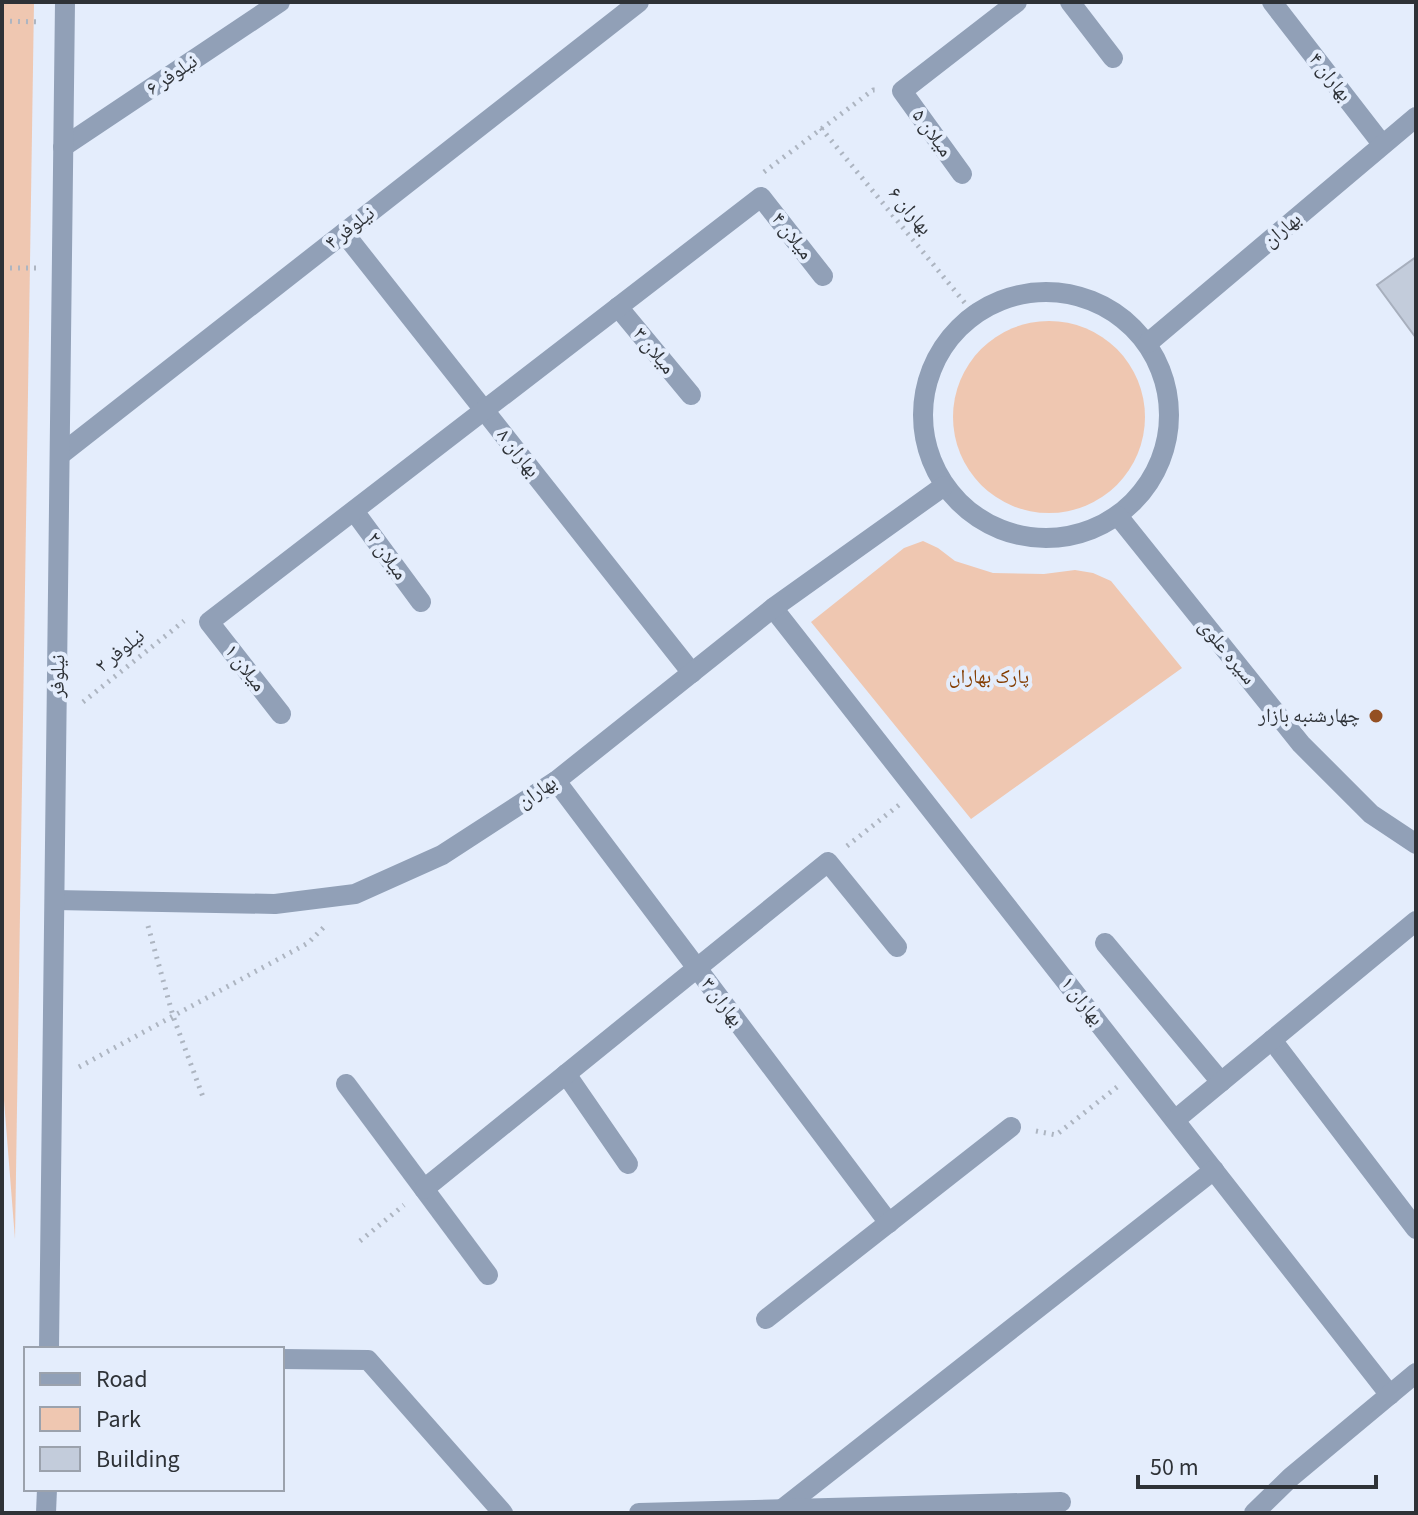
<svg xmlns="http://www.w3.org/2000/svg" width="1418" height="1515" font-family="'Source Sans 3','Noto Naskh Arabic',sans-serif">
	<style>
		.green { fill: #efc7b1 }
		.building { fill: #c3ccdb; stroke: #a7afbd; stroke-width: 2 }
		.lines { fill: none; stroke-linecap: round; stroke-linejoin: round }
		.path { stroke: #adb5c1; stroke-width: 5; stroke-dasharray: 2 6; stroke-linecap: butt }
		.minor { stroke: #91a0b7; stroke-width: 20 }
		.poi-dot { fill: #945023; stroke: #e4edfc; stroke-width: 3 }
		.labels { text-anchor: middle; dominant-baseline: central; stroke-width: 8; stroke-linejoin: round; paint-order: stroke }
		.street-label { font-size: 20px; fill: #2e3237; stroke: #e4edfc }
		.park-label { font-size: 20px; fill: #833c00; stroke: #e4edfc }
		.poi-label { font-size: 20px; fill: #2e3237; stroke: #e4edfc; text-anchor: end }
	</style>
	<rect width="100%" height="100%" fill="#e4edfc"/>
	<g class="green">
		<polygon points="2,2 34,2 15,1239 2,1075"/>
		<circle cx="1049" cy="417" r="96"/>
		<polygon points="923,541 938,548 955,561 993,573 1044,574 1075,570 1093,573 1111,581 1182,668 971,819 811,622 904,548"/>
	</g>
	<polygon class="building" points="1416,257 1416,338 1377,285"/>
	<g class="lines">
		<g class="path">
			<polyline points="2,21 41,22"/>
			<polyline points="821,128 974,314"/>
			<polyline points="764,172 873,90 878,90"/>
			<polyline points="2,268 37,268"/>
			<polyline points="83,702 184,621"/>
			<polyline points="847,846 899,805"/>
			<polyline points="148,926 173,1016 203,1097"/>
			<polyline points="79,1067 308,943 326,925"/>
			<polyline points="1036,1131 1056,1135 1117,1087"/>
			<polyline points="360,1241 404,1205"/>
		</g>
		<g class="minor">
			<polyline points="1070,2 1113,58"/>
			<polyline points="1272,2 1382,144"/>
			<polyline points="63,147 280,2"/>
			<polyline points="962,174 902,91 1017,2"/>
			<polyline points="344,233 692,673"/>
			<circle cx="1046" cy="415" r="123"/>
			<polyline points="618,307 691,395"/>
			<polyline points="1148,343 1416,117"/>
			<polyline points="60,455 639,2"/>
			<polyline points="354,511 421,602"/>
			<polyline points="1118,516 1301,744 1371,814 1416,844"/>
			<polyline points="773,608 1390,1395"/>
			<polyline points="281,714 209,622 761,197 823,276"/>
			<polyline points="556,781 889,1223"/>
			<polyline points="55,900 275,904 355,894 442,855 556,781 773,608 944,486"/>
			<polyline points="1105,943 1221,1082"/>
			<polyline points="1272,1040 1416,1229"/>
			<polyline points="566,1074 628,1164"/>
			<polyline points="346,1084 488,1275"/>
			<polyline points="1175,1120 1416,921"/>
			<polyline points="424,1189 828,862 897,947"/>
			<polyline points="766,1319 1011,1127"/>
			<polyline points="49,1349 65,2"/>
			<polyline points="282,1359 368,1360 503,1513"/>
			<polyline points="782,1509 1214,1170"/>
			<polyline points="46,1513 47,1489"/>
			<polyline points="639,1513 1061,1502"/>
			<polyline points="1254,1513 1291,1477 1416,1373"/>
		</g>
	</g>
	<circle class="poi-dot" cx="1376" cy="716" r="8"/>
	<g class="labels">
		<g class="street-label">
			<text transform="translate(172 75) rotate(-34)">نیلوفر ۶</text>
			<text transform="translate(1330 77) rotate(52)">بهاران ۴</text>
			<text transform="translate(932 133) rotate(54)">میلان ۵</text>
			<text transform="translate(910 211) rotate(50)">بهاران ۶</text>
			<text transform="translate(350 228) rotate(-38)">نیلوفر ۴</text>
			<text transform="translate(1282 230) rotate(-40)">بهاران</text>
			<text transform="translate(792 236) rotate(52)">میلان ۴</text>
			<text transform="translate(654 351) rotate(51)">میلان ۳</text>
			<text transform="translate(518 453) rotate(52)">بهاران ۸</text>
			<text transform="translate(387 556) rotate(54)">میلان ۲</text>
			<text transform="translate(120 651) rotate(-39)">نیلوفر ۲</text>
			<text transform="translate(1227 652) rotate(51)">سیره علوی</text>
			<text transform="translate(245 668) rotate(52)">میلان ۱</text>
			<text transform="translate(58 676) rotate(-89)">نیلوفر</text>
			<text transform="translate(537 792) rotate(-34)">بهاران</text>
			<text transform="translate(1082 1001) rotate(52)">بهاران ۱</text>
			<text transform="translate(722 1002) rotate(53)">بهاران ۳</text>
		</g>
		<g class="park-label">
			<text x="989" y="677">پارک بهاران</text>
		</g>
		<g class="poi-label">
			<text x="1360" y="716">چهارشنبه بازار</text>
		</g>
	</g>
	<rect width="1418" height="1515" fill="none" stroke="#2e3237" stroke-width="8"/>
	<rect x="24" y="1347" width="260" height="144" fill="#e4edfc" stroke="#9ba2ad" stroke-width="2"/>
	<rect x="40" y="1373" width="40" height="12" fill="#91a0b7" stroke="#9ba2ad" stroke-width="2"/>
	<text x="96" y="1387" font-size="24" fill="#2e3237">Road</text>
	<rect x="40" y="1407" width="40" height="24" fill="#efc7b1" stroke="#9ba2ad" stroke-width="2"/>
	<text x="96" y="1427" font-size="24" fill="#2e3237">Park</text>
	<rect x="40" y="1447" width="40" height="24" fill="#c3ccdb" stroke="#9ba2ad" stroke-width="2"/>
	<text x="96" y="1467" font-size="24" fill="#2e3237">Building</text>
	<path d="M1138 1475v12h238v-12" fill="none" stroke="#2e3237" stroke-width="4"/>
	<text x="1150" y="1475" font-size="24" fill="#2e3237" stroke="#e4edfc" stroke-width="6" paint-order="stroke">50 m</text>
</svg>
